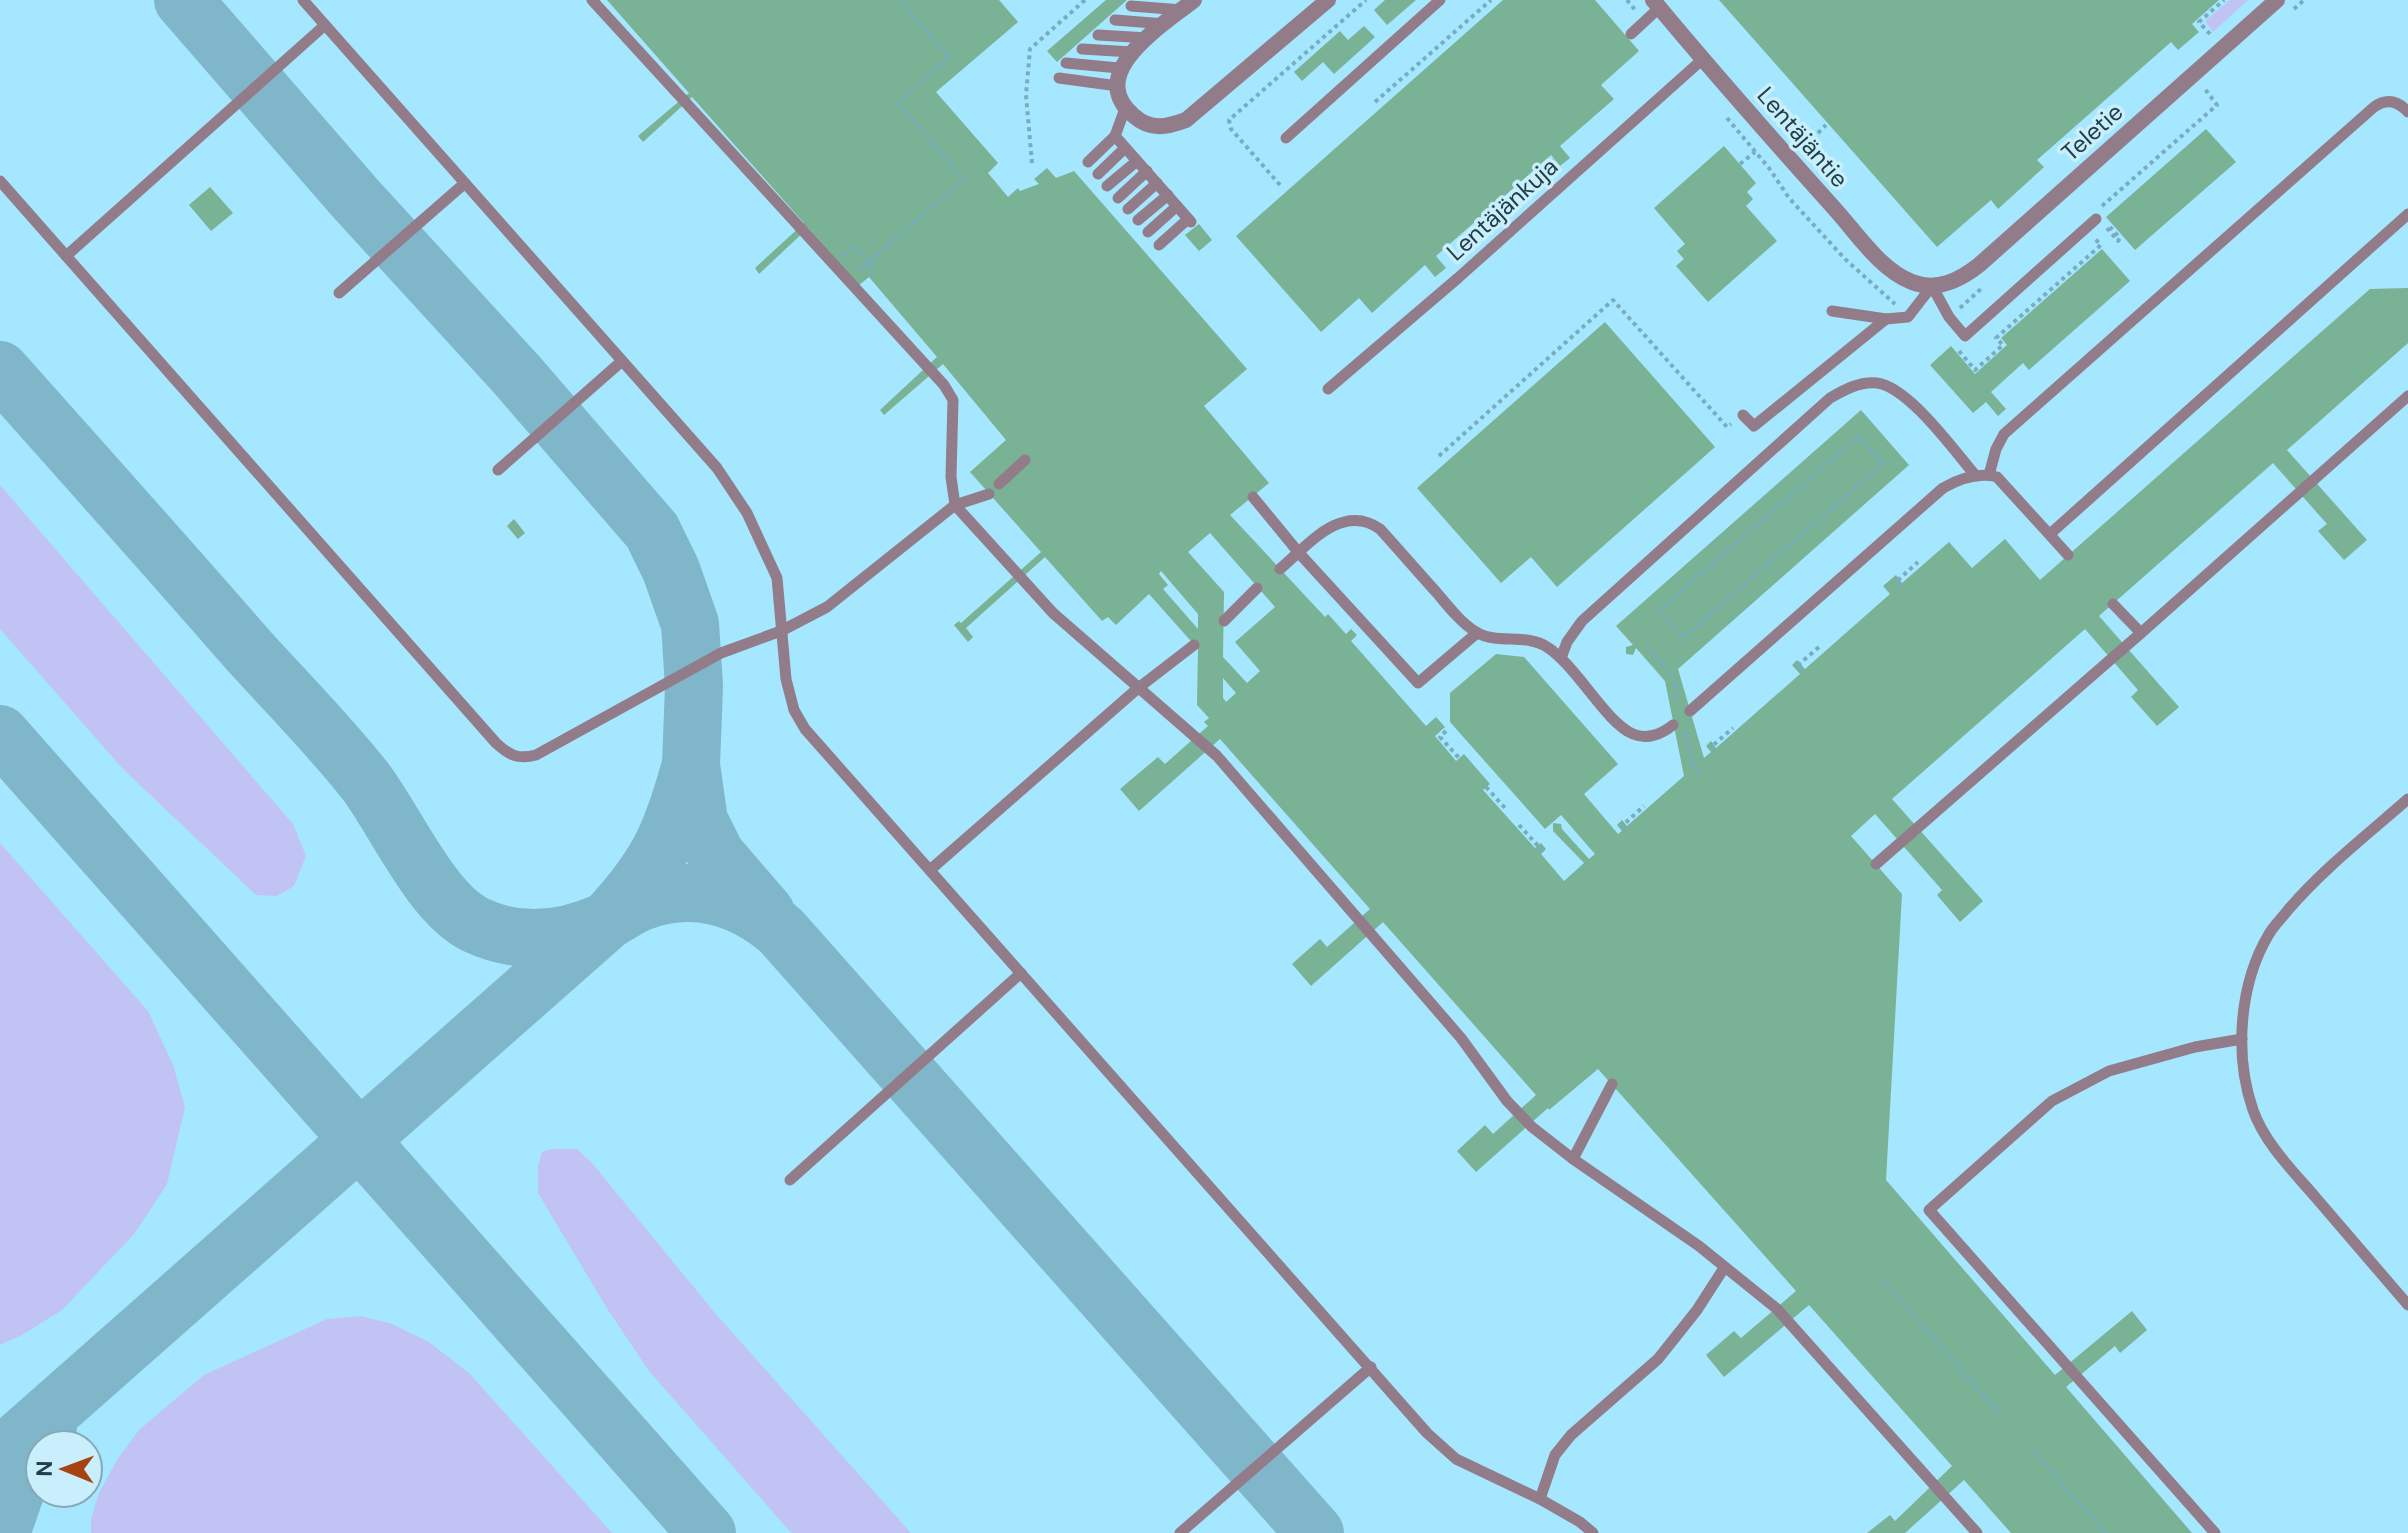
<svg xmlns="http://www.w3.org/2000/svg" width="2408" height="1533" font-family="'DM Sans',sans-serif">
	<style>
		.green { fill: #c0c3f3 }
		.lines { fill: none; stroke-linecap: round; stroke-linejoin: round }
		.taxiway { stroke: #7fb6c9; stroke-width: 58 }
		.building { fill: #79b295; fill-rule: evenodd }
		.path { stroke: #78adbf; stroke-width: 4; stroke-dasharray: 4 4; stroke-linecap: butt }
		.service { stroke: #927c89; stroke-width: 11 }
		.minor { stroke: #927c89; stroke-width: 16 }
		.labels { text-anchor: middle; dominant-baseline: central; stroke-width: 7; stroke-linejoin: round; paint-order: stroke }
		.street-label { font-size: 24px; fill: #233e47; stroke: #c9effd }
	</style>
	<rect width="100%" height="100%" fill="#a5e7fe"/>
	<g class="green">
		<polygon points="2230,0 2248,0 2213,32 2205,21"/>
		<polygon points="0,485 293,824 306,856 294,886 277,896 256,895 123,769 0,629"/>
		<polygon points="0,843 148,1011 173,1065 185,1107 167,1184 135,1233 62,1310 22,1335 0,1345"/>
		<polygon points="552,1149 577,1149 592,1163 715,1313 911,1533 792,1533 785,1526 649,1371 608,1310 538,1193 538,1166 542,1152"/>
		<polygon points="361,1316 392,1324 429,1342 470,1374 612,1533 91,1533 91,1519 99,1493 117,1460 139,1430 204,1375 327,1319"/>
	</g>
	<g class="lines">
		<g class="taxiway">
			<polyline points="183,0 355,198 517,375 652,531 671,570 690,624 694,686 691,765 699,821 716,855 766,913"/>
			<path d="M0,370C83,463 167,557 249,651C288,694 330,736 366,782C396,822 431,903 476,925C518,945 563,940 604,922C617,916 628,907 641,902C692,882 742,897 781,931L1315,1533"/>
			<polyline points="0,734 707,1533"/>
			<path d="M0,1457L607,921C657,867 671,837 690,768"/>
			<polyline points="1,1533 22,1473 48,1427"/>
		</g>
	</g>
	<g class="building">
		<path d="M607,0H999L1018,22L936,92L998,163L988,173L1008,197L1018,188L1020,191L1039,184L1034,179L1047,168L1056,178L1074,171L1247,369L1204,406L1269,483L1230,515L1325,617L1328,614L1346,634L1351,629L1357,635L1351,641L1426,726L1436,717L1445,727L1435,736L1456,761L1464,754L1490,784L1483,790L1535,848L1541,843L1546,849L1541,854L1564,881L1584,863L1553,831V823L1561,824L1562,829L1589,859L1595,854L1561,815L1545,829L1450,722V693L1496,654L1524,657L1618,764L1584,794L1618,834L1622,831L1617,825L1622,820L1627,826L1684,776L1665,681L1636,648L1633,655L1626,654V647L1633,645L1616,626L1861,410L1909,465L1678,669L1704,758L1711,752L1706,746L1711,741L1716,748L1800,674L1792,665L1797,660L1805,669L1890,594L1883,586L1896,575L1902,583L1949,542L1972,568L2005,539L2040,580L2370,289L2408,288V343L2287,450L2367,540L2344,560L2318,531L2327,524L2273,463L2099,616L2179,707L2157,726L2131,697L2138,690L2085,629L1892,799L1983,901L1960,922L1937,895L1942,890L1875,814L1851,836L1902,894L1886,1180L2055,1375L2132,1311L2147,1330L2120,1353L2115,1346L2066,1387L2192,1533H2011L1964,1480L1905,1533H1867L1890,1515L1895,1521L1952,1466L1809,1305L1724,1377L1706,1355L1734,1331L1741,1338L1796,1291L1598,1069L1549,1110L1548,1108L1476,1172L1457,1151L1485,1125L1493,1134L1536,1095L1383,922L1311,986L1292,964L1320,939L1327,947L1370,909L1220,739L1139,811L1120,789L1158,757L1165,764L1208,726L1204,722L1209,718L1197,705L1198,649L1149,594L1116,625L1108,617L1102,621L1045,557L966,628L973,637L968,642L954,625L959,621L961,623L1041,552L970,472L1006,440L943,364L884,415L880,410L937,357L869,277L858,286L808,228L759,274L755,268L804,223L692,97L643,142L638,136L689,93ZM1210,533L1275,607L1235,642L1260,671L1247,683L1223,657L1224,592L1188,552ZM1161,571L1198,614V629L1163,589L1168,585L1159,574ZM1223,678L1236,693L1226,702L1223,698Z"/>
		<polygon points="1106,0 1127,0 1057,62 1047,51"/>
		<polygon points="1385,0 1416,0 1387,25 1374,10"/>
		<polygon points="1503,0 1595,0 1639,51 1601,85 1614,99 1560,146 1570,158 1560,166 1551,155 1436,256 1446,268 1435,277 1425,265 1372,313 1359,298 1321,332 1236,236"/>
		<polygon points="1719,0 2219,0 2192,24 2199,32 2178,50 2171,42 2037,160 2044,167 1998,209 1991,200 1937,247"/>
		<polygon points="1364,26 1375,37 1334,74 1323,62 1302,81 1294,72 1340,31 1348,40"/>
		<polygon points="2206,129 2236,162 2135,250 2106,217"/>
		<polygon points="1724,146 1756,183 1747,192 1753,199 1746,206 1777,241 1708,302 1676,266 1684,259 1677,251 1685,244 1654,208"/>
		<polygon points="210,187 233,213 211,231 189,205"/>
		<polygon points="1199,224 1212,240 1199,251 1185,235"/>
		<polygon points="2102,249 2130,281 2029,370 2023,363 1991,392 2006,409 1998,416 1986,402 1973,413 1930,365 1951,346 1975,374 2007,345 2001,338"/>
		<polygon points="1605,322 1715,447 1557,587 1531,557 1501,583 1417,488"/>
		<polygon points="514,519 525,533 518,539 507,526"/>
	</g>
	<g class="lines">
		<g class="path">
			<polyline points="1627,0 1636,11"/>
			<polyline points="2294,9 2304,0"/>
			<polyline points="2210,34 2199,22 2224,0"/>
			<polyline points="1375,102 1491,0"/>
			<polyline points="1727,118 1769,168 1789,198 1845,259 1895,304"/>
			<polyline points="1797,142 1803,137 1815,136 1826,125"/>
			<polyline points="1554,160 1551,163 1558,170"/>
			<polyline points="1032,163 1026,95 1030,49 1085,0"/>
			<polyline points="1740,164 1755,152"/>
			<polyline points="1280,185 1231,129 1229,120 1366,0"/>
			<polyline points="2102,206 2217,105 2205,89"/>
			<polyline points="2107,228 2118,241 2120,238 2110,227"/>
			<polyline points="843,256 854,246 874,269 866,276"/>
			<polyline points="858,271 964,180 898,103 949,57 899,0"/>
			<polyline points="1960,308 1983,287"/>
			<polyline points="1959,351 1975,370 2003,345 1996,338 2101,245 2095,239"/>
			<polygon points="1859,436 1883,463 1683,638 1659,611"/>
			<polyline points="1439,456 1613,300 1727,427 1731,424"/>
			<polyline points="1900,586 1896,582 1918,562"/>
			<polyline points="1647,646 1672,675 1678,701"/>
			<polyline points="1802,671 1797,666 1819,647"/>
			<polyline points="1446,731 1440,737 1459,758"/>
			<polyline points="1686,733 1694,767 1699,776"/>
			<polyline points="1714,750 1711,747 1733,728"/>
			<polyline points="1486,787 1505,808"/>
			<polyline points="1519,825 1541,849 1538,851"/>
			<polyline points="1624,828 1622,826 1644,806"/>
			<polyline points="1882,1279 2001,1415"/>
			<polyline points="2034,1452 2105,1533"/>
		</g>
		<g class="service">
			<polyline points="303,0 717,468 747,513 777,578 786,679 794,710 805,729 1427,1433 1456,1459 1540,1499 1580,1522 1593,1533"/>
			<polyline points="592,0 944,385 953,400 951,477 955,505 1053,613 1217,756 1461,1038 1507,1101 1532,1127 1573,1159 1612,1084"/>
			<polyline points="1131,6 1182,10"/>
			<polyline points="1115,20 1165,24"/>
			<polyline points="1631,34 1659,8"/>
			<polyline points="1098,35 1148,38"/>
			<polyline points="1082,49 1132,52"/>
			<polyline points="1066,63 1119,68"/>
			<polyline points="1059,78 1118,86"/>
			<polyline points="1126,106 1115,136 1191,222"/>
			<polyline points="1286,138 1440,0"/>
			<polyline points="1088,162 1115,136"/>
			<polyline points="1098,174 1125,148"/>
			<path d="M0,181L496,743C509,755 518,760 536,755L721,653L781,631L827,607L955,505L989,494"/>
			<polyline points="1107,186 1137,161"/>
			<polyline points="1118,198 1147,171"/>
			<polyline points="1128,209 1157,183"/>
			<polyline points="1138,220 1168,195"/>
			<polyline points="1148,232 1177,206"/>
			<polyline points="1159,245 1188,219"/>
			<polyline points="66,256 325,25"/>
			<polyline points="339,293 465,183"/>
			<polyline points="1832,311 1886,319 1908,317 1932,286 1949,317 1965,336 2096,219"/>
			<polyline points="1328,389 1458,278 1704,58"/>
			<polyline points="1743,415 1754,426 1886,319"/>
			<polyline points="498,470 622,361"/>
			<path d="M1989,475L1996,449L2004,434L2374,107C2387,98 2398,101 2408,112"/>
			<polyline points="999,484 1025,460"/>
			<polyline points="1253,497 1299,553 1418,683 1477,633"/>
			<polyline points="2050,534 2408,214"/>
			<path d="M1280,569C1308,545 1342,502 1380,529C1399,550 1418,572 1437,593C1448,606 1461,623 1476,632C1497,645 1526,633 1547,647C1576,665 1606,723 1633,734C1647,740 1662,734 1673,725"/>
			<polyline points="2113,604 2141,633"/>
			<polyline points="1224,621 1257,588"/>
			<path d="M1561,658L1567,642L1582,621L1830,398C1844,390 1860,381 1877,383C1909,387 1955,452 1976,476"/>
			<path d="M1690,711L1943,488C1959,479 1978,472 1997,477L2068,555"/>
			<path d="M2408,799C2367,835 2323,869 2288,910C2282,918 2274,925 2269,934C2239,984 2234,1055 2253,1110C2265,1144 2294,1172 2317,1199C2347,1234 2377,1269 2408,1305"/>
			<polyline points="1876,864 2141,633 2408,396"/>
			<polyline points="930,870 1137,689 1194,645"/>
			<polyline points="1573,1159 1699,1246 1777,1309 1977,1533"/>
			<polyline points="790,1180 1021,973"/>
			<polyline points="1540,1499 1555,1455 1571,1435 1658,1359 1697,1310 1724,1268"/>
			<polyline points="1180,1533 1371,1367"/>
			<polyline points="2215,1533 1929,1210 2052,1101 2109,1071 2195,1047 2242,1039"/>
		</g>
		<g class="minor">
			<path d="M1194,0C1163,25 1083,73 1134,116C1151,131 1167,127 1186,120L1328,0"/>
			<path d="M1653,0C1711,70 1772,139 1833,207C1856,232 1880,270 1912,282C1937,292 1960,280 1979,265L2277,0"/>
		</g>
	</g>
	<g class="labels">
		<g class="street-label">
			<text transform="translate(2092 132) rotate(-42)">Teletie</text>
			<text transform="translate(1803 137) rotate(49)">Lentäjäntie</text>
			<text transform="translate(1502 209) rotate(-42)">Lentäjänkuja</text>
		</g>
	</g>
	<g transform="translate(64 1469) rotate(271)"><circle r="38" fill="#c9effd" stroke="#87a8b4" stroke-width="2"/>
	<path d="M0-6L14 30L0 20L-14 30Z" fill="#a74212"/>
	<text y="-12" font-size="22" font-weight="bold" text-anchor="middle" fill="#233e47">N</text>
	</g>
</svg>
